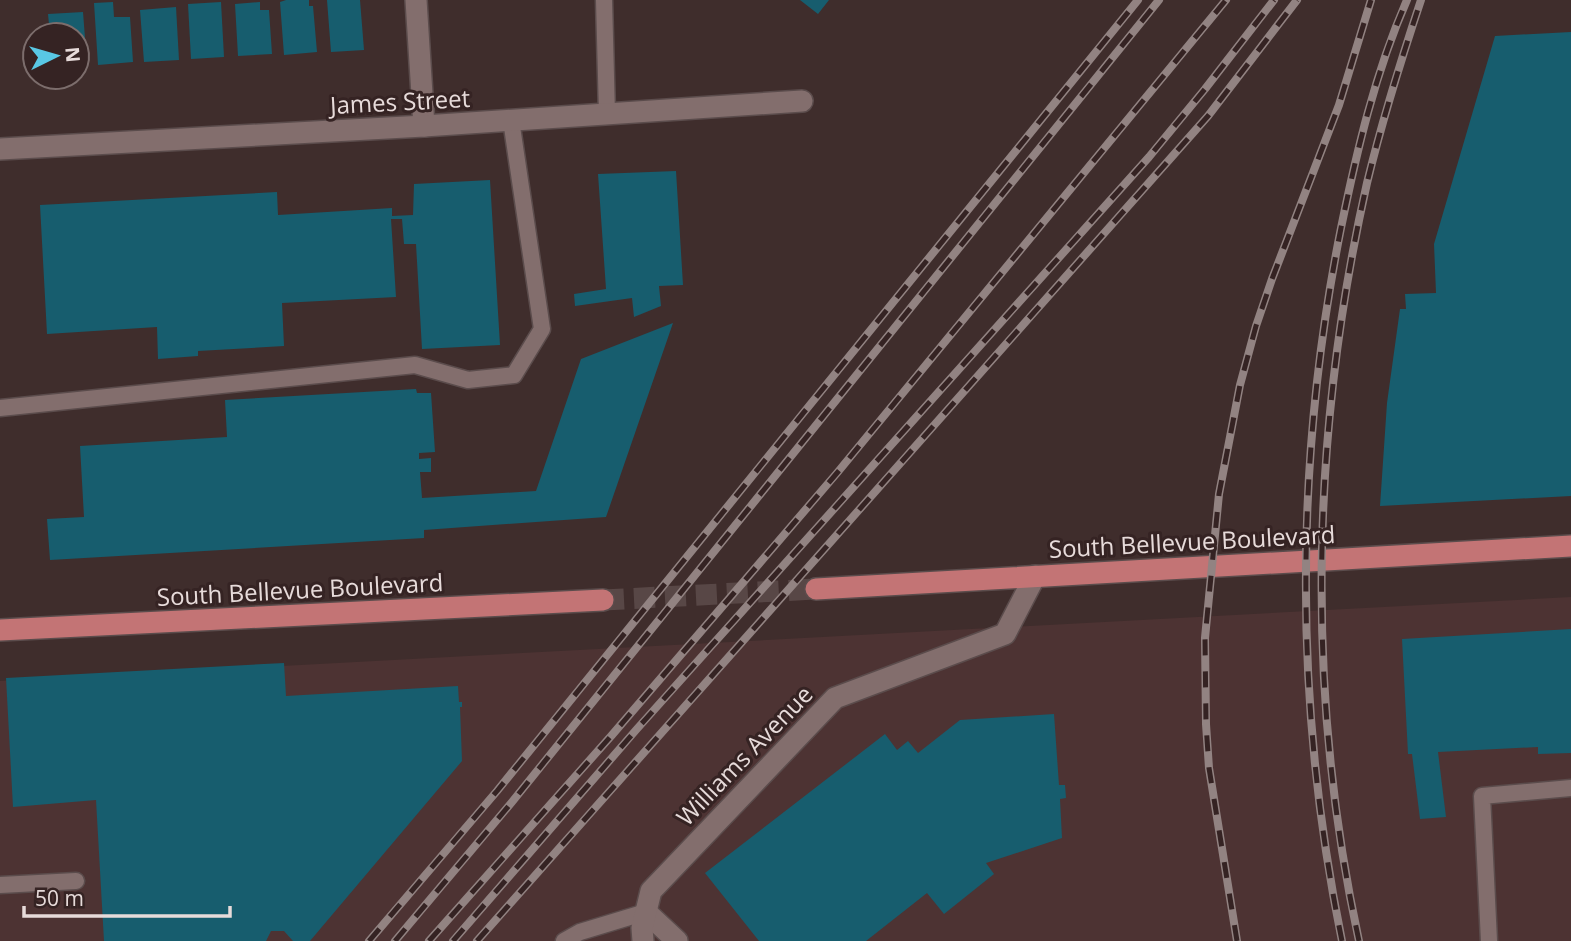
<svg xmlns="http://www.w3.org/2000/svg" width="1571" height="941" font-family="'Open Sans',sans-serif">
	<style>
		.built { fill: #4d3333 }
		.building { fill: #175d6e }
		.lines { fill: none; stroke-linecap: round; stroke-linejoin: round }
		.primary-tunnel { stroke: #584746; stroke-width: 21; stroke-dasharray: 21 10; stroke-linecap: butt }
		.lane-casing { stroke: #5b4c4c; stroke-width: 19 }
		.street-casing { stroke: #5b4c4c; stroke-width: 24 }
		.primary-casing { stroke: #5b4c4c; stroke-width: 24 }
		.lane { stroke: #836e6d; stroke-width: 16 }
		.street { stroke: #836e6d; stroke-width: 21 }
		.primary { stroke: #c37475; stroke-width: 21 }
		.rail-casing { stroke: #928382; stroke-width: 8 }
		.rail { stroke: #352323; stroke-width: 5; stroke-dasharray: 16; stroke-linecap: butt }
		.labels { text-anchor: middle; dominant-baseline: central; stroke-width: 6; stroke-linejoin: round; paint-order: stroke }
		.street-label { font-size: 24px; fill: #e7dbda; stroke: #352323 }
	</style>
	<rect width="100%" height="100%" fill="#3f2d2c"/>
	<polygon class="built" points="1571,597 1571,941 0,941 0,681"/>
	<g class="building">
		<polygon points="286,0 309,0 309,6 313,6 317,52 284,55 280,2"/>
		<polygon points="327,0 360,0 364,50 331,52"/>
		<polygon points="800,0 829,0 818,14"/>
		<polygon points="113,2 114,17 130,17 133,62 98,65 94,3"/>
		<polygon points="221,2 224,57 191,59 188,4"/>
		<polygon points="260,2 260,10 269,10 272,54 238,56 235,4"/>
		<polygon points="176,7 179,60 144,62 140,10"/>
		<polygon points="83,12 87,64 77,65 77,35 50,35 48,14"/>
		<polygon points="1571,32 1571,496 1380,506 1387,403 1400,309 1406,309 1405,294 1436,293 1434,244 1495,36"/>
		<polygon points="676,171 683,285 659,286 661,306 634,317 632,298 575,306 574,294 606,289 598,174"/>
		<polygon points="490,180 500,345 422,349 416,244 404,244 402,219 391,219 396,297 282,303 284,346 198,351 198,356 158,359 157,327 47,334 40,205 277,192 278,215 392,208 392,216 413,215 414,184"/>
		<polygon points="673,323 606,517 424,530 424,538 50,560 47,519 84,517 80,446 227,437 225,400 416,389 417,393 431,393 435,452 419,453 419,459 431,458 431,472 420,472 422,498 536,491 581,359"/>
		<polygon points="1571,629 1571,753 1538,754 1538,747 1438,752 1446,817 1420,819 1412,754 1408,754 1402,639"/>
		<polygon points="284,663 286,696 458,686 459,702 462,702 462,707 460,707 462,761 310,941 293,941 284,931 271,931 266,941 104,941 96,800 13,807 6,678"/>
		<polygon points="1054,714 1059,785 1065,785 1066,798 1060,799 1062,838 986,863 994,874 944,914 927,893 866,941 759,941 705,873 885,734 897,750 908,741 918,753 960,720"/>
	</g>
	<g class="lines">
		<polyline class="primary-tunnel" points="603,600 816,589"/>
		<defs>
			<g id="lane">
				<polyline points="604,0 607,114"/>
				<polyline points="0,408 415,365 468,380 514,375 542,329 511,120"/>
				<polyline points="0,885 76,881"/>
				<polyline points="564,941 580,932 646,912"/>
				<polyline points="1489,941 1482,796 1571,788"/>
			</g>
			<g id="street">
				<polyline points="416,0 424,126"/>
				<polyline points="0,149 424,126 802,101"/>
				<polyline points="646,912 677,941"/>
				<polyline points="643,941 642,928 651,891 835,698 1005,634 1035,576"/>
			</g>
			<g id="primary">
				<polyline points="816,589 1571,546"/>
				<polyline points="0,630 603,600"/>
			</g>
		</defs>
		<use href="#lane" class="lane-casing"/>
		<use href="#street" class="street-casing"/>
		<use href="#primary" class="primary-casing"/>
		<use href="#lane" class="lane"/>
		<use href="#street" class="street"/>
		<use href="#primary" class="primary"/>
		<defs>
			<g id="rail">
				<polyline points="369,941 497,791 1138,0"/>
				<polyline points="395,941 512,802 1159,0"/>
				<polyline points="429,941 612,735 837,473 1226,0"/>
				<polyline points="453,941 636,730 1149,157 1205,89 1274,0"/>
				<polyline points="477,941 1208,116 1297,0"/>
				<polyline points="1237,941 1209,768 1206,724 1205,638 1219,494 1240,385 1256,326 1272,279 1339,105 1371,0"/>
				<path d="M1342,941C1294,706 1294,463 1341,228C1357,150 1375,73 1407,0"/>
				<path d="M1359,941C1305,692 1311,431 1367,183C1382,121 1401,60 1421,0"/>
			</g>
		</defs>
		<use href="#rail" class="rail-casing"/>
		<use href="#rail" class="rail"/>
	</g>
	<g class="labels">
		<g class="street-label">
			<text transform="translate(400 101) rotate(-3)">James Street</text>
			<text transform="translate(1192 541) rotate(-3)">South Bellevue Boulevard</text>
			<text transform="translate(300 589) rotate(-3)">South Bellevue Boulevard</text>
			<text transform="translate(744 755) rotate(-46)">Williams Avenue</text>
		</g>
	</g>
	<g transform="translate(56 56) rotate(85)"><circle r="33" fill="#352323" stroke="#7c6d6c" stroke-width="2"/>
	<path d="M0-5L12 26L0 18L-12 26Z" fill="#59c8e5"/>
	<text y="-10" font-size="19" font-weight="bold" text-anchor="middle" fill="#e7dbda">N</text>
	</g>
	<path d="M24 906v10h206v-10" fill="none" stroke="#e7dbda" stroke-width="3.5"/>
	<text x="35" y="906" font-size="21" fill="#e7dbda" stroke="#352323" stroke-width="5" paint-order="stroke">50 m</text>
</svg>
